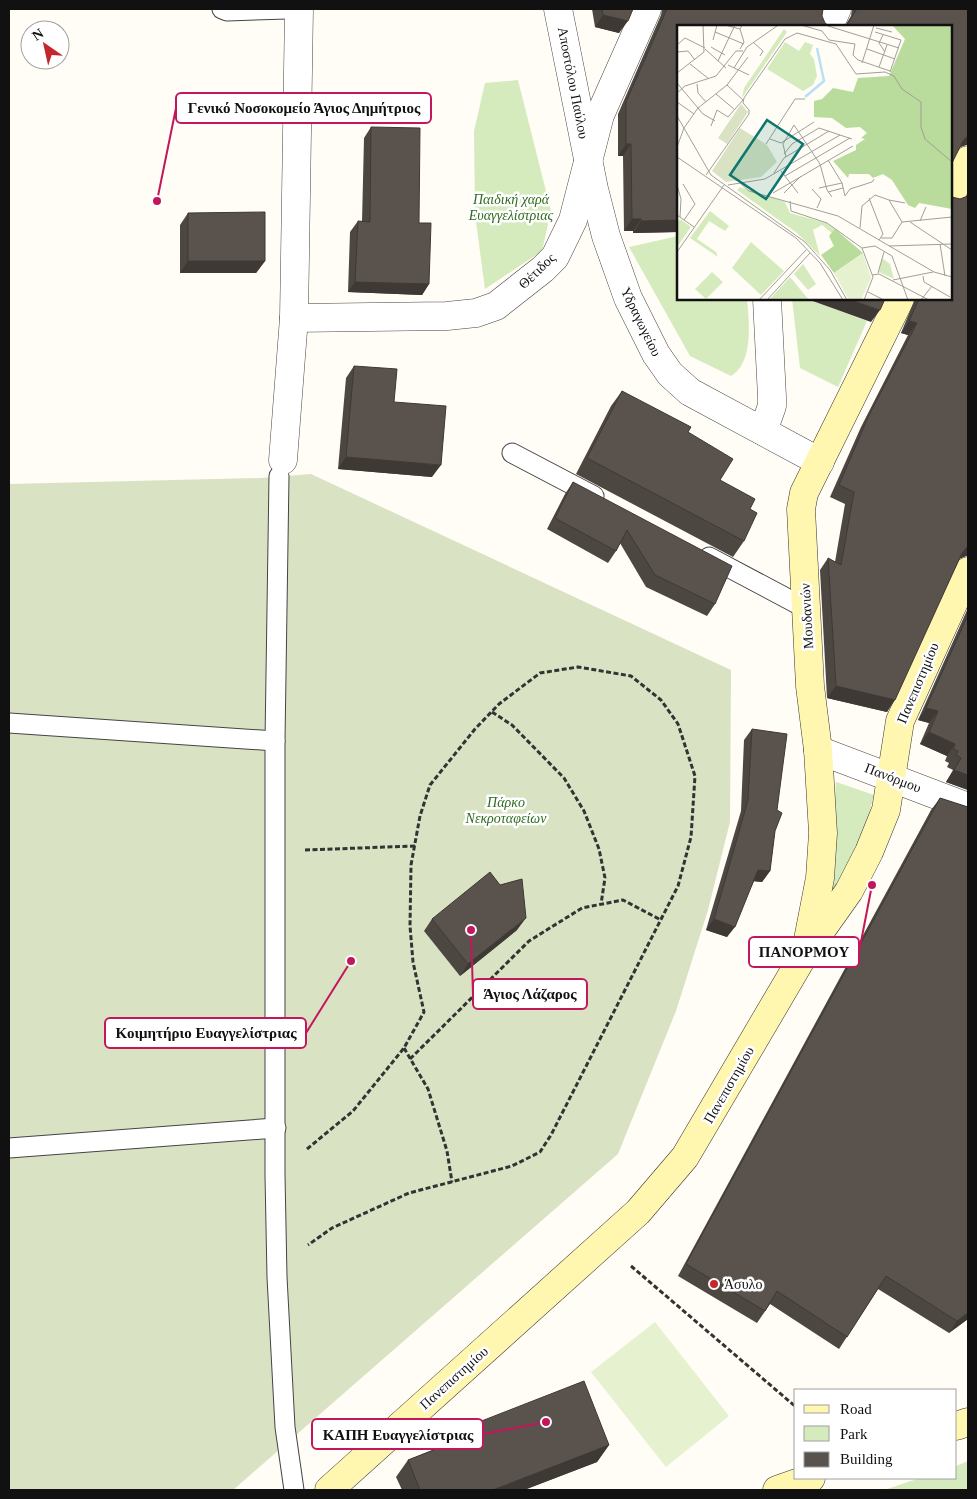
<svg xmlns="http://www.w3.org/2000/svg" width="977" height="1499" font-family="'Times New Roman',serif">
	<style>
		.green { fill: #d5ebbd }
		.cemetery { fill: #d9e3c4 }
		.pitch { fill: #e6f2cf }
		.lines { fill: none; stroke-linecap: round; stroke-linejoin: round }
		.lane-casing { stroke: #444; stroke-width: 21 }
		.street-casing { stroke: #444; stroke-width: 29 }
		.secondary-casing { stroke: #333; stroke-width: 29 }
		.path { stroke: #333; stroke-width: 3; stroke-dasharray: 5 2.5; stroke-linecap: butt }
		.lane { stroke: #fff; stroke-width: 19 }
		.street { stroke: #fff; stroke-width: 28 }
		.secondary { stroke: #fff6b0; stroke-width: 28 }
		.wall { fill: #4d4742 }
		.shaded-wall { fill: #3f3936 }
		.building { fill: #5a524d; stroke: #3f3936 }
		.poi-dot { fill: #c4262e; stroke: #fff; stroke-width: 2 }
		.labels { text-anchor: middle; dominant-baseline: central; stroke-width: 5; stroke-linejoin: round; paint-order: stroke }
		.street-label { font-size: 14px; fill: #111; stroke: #fff }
		.park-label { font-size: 14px; font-style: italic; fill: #2f6b1f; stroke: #fff }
		.poi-label { font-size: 14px; fill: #111; stroke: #fff; text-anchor: start }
		.inset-river { fill: none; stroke: #b9e0f7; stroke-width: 2.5 }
		.inset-road { fill: none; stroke: #a09f9a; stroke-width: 1 }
		.view { fill: #0f766e; fill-opacity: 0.15; stroke: #0f766e; stroke-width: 2.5 }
		.inset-edge { fill: none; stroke: #111; stroke-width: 2.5 }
		.leader { fill: none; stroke: #c2185b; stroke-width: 2 }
		.callout-dot { fill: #c2185b; stroke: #fff; stroke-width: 2 }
		.callout { fill: #fff; stroke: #c2185b; stroke-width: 2 }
		.callout-label { font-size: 15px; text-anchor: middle; font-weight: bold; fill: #111 }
	</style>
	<rect width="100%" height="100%" fill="#fffdf5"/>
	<g class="green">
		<polygon points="518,80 551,211 542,251 485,289 475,214 474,131 485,83"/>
		<path d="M678,236V299H747C749,320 754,363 731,376L690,356L629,247Z"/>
		<polygon points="792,299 807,299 867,321 838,387 800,368"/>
		<polygon points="836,782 874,795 864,832 826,911"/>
		<polygon points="968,1461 968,1490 884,1490 920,1478 956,1478 956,1466"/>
	</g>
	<polygon class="cemetery" points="311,474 731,670 730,822 708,910 676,1011 618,1154 233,1490 9,1490 9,484 261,478"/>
	<polygon class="pitch" points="655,1322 729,1416 666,1467 591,1372"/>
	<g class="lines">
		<defs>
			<g id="lane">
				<polyline points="222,9 227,11 287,9"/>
				<polyline points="512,453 594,496"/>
				<polyline points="279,476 275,741 275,1175 277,1277 285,1427 294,1490"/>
				<polyline points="709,557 807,609"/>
				<polyline points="9,723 275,741"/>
				<polyline points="9,1148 276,1128"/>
			</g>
			<g id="street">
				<polyline points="558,9 594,189 606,236 628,298 656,354 670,374 690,392 820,462"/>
				<polyline points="829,26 837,9"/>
				<polyline points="294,318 447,316 476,313 496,306 543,269 555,257 573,220 600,115 647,9"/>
				<polyline points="763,431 772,406 772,397 767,299"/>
				<polyline points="283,460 294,318 299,9"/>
				<polyline points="818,750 968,807"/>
			</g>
			<g id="secondary">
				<polyline points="951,195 968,160"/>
				<polyline points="807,945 820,878 823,833 818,750 810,686 801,509 804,493 900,299"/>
				<polyline points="956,1426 968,1422"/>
				<polyline points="329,1490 638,1212 685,1157 805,953 849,891 869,852 886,810 900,721 968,571"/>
				<polyline points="777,1490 811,1478"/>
			</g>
		</defs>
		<use href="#lane" class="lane-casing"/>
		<use href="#street" class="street-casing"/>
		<use href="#secondary" class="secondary-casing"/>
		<g class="path">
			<polyline points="492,712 512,725 564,778 584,811 599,849 605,878 601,904"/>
			<polyline points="305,850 415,846"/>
			<polyline points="404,1048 428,1089 447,1151 452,1182"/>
			<polyline points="410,1059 529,941 582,908 623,900 661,920"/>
			<polyline points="307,1149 353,1111 404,1048 424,1012 413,962 410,926 411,865 420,816 430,785 475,729 499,704 540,673 578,667 631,676 661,700 678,724 695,776 691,837 678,886 551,1135 540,1152 512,1166 409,1193 332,1228 308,1245"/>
			<polyline points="631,1266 796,1407"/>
		</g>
		<use href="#lane" class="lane"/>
		<use href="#street" class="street"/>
		<use href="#secondary" class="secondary"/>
	</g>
	<g class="wall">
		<polygon points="592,9 633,9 619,33 595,27"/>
		<polygon points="662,9 823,9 678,26 678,232 633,233 633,231 624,231 623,156 618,156 618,114 661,15"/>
		<polygon points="852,9 968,9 966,145 960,147 951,26 845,26 851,16"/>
		<polygon points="371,127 419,223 429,284 422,295 348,292 350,232 358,221 362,222 364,138"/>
		<polygon points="968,194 968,556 966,556 960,558 887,712 827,698 820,570 828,558 835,562 845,504 830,497 861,427 908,335 901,333 915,299 951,299 952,197 960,199 967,196"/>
		<polygon points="188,213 265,261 256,273 180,273 180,225"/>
		<polygon points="354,366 394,402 432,477 338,469 346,378"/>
		<polygon points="622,391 688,432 720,480 750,509 744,541 733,557 576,474 611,406"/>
		<polygon points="573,482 715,604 707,616 646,587 620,543 616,551 608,563 547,529 565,494"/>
		<polygon points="968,608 968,790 946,782 953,770 947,767 949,763 945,761 947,756 920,744 929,723 918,720"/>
		<polygon points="752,729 775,831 770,871 762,882 754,881 727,937 706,930 741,811 744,740"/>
		<polygon points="940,798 968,807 968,1319 949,1333 878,1289 839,1349 770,1304 757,1323 678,1276 931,810"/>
		<polygon points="432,919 517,930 460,976 424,931"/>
		<polygon points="461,1429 609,1445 597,1462 524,1490 402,1490 396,1477 408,1460 451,1443"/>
	</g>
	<g class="shaded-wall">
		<polygon points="603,15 628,21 619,33 595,27"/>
		<polygon points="968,135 968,145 966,145 960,147 963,141"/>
		<polygon points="626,144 631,144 623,156 618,156"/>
		<polygon points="632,219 641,219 633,231 624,231"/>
		<polygon points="678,220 678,232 633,233 641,221"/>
		<polygon points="188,261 265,261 256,273 180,273"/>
		<polygon points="355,282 429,284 422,295 348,292"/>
		<polygon points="807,299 848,299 880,310 871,322"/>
		<polygon points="909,321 917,323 908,335 901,333"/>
		<polygon points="346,457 441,465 432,477 338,469"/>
		<polygon points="968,546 968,556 966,556 959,559 954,565 967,547"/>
		<polygon points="836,686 895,700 887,712 827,698"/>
		<polygon points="926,708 938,711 929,723 918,720"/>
		<polygon points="929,732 955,744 947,756 920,744"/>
		<polygon points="954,770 968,775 968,790 946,782"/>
		<polygon points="758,870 770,871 762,882 751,881"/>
		<polygon points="526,918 517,930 460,976 468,964"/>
		<polygon points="714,919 735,927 727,937 706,930"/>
		<polygon points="968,1313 968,1319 949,1333 957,1321"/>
		<polygon points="609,1445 597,1462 524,1490 493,1490"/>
	</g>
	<g class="building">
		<polygon points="602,9 633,9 628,21 603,15"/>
		<polygon points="667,9 823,9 822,16 825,23 829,26 678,26 678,220 641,221 641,219 632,219 631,144 626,144 626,102"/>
		<polygon points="857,9 968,9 968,135 963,141 951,165 951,26 846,26"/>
		<polygon points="371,127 420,128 419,223 431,223 429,284 355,282 358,221 370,222"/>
		<polygon points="951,196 952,197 960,199 968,196 968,546 962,553 895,700 836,686 828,558 841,565 854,492 839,485 869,415 917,323 909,321 919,299 951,299"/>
		<polygon points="265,212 265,261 188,261 188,213"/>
		<polygon points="848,299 885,299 880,310"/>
		<polygon points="354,366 397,369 394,402 446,406 441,465 346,457"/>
		<polygon points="622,391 691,427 688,432 733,459 720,480 755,499 750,509 757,513 744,541 587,458"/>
		<polygon points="573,482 732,566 715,604 655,575 627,530 616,551 555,518"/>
		<polygon points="968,615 968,775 954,770 961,758 956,755 958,751 953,749 955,744 929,732 938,711 926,708"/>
		<polygon points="752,729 787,734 777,810 782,813 775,831 770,871 758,870 735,927 714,919 748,800"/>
		<polygon points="940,798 968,807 968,1313 957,1321 886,1276 847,1337 777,1291 765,1311 686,1264"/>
		<polygon points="490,872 500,885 522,879 526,918 468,964 432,919"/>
		<polygon points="584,1381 609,1445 493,1490 420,1490 408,1460 464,1438 461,1429"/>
	</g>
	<circle class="poi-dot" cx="714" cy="1284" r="5"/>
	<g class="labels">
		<g class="street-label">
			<text transform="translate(573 83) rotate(79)">Αποστόλου Παύλου</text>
			<text transform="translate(537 271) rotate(-44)">Θέτιδος</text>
			<text transform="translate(641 322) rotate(64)">Υδραγωγείου</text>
			<text transform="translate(807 616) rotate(-93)">Μουδανιών</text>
			<text transform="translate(918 683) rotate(-67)">Πανεπιστημίου</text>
			<text transform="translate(893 778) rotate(21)">Πανόρμου</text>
			<text transform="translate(729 1085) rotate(-60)">Πανεπιστημίου</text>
			<text transform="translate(454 1378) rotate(-42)">Πανεπιστημίου</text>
		</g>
		<g class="park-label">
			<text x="511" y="199">Παιδική χαρά<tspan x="511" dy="16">Ευαγγελίστριας</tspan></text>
			<text x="506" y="802">Πάρκο<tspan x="506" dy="16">Νεκροταφείων</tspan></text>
		</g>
		<g class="poi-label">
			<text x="724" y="1284">Άσυλο</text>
		</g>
	</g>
	<g transform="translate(677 25)">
		<rect width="275" height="275" fill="#fffdf5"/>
		<path d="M107,4L110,7L65,73L67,63ZM108,17L122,26L128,17L136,20L133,29L137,34L140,51L136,60L126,66L90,44ZM63,162L108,177L113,188L149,198L158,204L156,209L145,200L136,205L143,231L120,208L60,165ZM33,186L52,201L48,206L32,196L20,214L39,227L41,232L13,213ZM3,194L14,202L0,222V198ZM74,217L107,246L84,270L55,243ZM205,233L213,239L217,254L202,247ZM126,239L139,259L131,265L117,249ZM35,247L46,257L29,274L18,264ZM113,252L132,275H92Z" fill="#d5ebbd"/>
		<path d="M215,0H275V184L242,178L238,183L231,180L215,155L206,149L196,153L192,149H172L171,153L156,136L179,125V120L188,114L184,113L190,108L183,102L169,103L155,93L137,92V76L145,74L156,63L176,67L181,53L212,51L228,14ZM158,204L186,228L157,248L144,230L157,221L152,211Z" fill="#b9dc9c"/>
		<path d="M64,79L71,87L50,119L41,113ZM63,103L90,120L100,137L84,152L49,157L35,146Z" fill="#d9e3c4"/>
		<path d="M186,228L194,253L184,275H172L157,248Z" fill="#e6f2cf"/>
		<path class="inset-river" d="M128,72L147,56L140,23"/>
		<path class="inset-road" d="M48,0L63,4M124,0L145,6L152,15M148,0L222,23M199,3L215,7M38,7L67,19M198,7L224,15L213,47M206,10L202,18L208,27M36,15L40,0M152,15L178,19L176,30L181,35L213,46M77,18L86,26L83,31M0,20L8,13L28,23M34,22L48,30M28,24L49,43M63,24L67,17L63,4L65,0M190,24L218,34M0,27L11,26L18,35M41,36L58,0M185,38L197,0M13,39L32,54M51,40L72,50M202,42L210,20M57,43L70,22L100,1M0,48L27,27L26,0M0,58L26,89L38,96M20,59L21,68L29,77M0,68L8,61L39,51L59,26H66M39,69L57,84M0,77L17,89M0,91L34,150L128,217L153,245L170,275M34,101L40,85L51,92L66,75L50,60M7,103L21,83L50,60L71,32M93,114L104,118L137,97M89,119L118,74H128M0,122L7,103M107,129L115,119L142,103L175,114M0,132L119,213L143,238L166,275M109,132L106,119L117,100L143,139L150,165L155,172M151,135L165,158L168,171L173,164L195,157L197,154M104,146L121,168M97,148L107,133L152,106M29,150L72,89V85L66,78L67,73L108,14L120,8L159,19L179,49L208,47L217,51L225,64L244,77V102L248,114L275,137M108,151L173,113M63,158L72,166L161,191L257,247L275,252M6,159L18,179L7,195M0,160L4,174L3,192M51,160L88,154L163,110M142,163L165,158M135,164L144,174L140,183M151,167L166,163M96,168L176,121M107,168L124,151M192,173L206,209L202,215M212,175L228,178M113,176L114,186L150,198L185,223L196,252L187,275M0,190L17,202M243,196L249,182M225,197L275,192M233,197L275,225M183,203L185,181L198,170L212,175L225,197M204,213H215L225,197M263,219L268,251M212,221L275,219M185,223L198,221L215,231L231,275M0,227L47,160M201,248L207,227M195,250L202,249L252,275M246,251L247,257L273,272M216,255L256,247M191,267L207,275M82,275L129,225M90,275L133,228M244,275L255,261"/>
		<path class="view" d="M90,95L126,119L89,174L53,150Z"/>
		<rect width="275" height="275" class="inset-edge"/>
	</g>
	<path class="leader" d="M157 201L176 108M872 885L859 952M471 930L473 994M351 961L306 1033M546 1422L483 1434"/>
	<g class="callout-dot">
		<circle cx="157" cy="201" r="5"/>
		<circle cx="872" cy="885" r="5"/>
		<circle cx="471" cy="930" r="5"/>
		<circle cx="351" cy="961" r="5"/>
		<circle cx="546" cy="1422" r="5"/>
	</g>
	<g class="callout">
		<rect x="176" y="93" width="255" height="30" rx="5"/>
		<rect x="749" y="937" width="110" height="30" rx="5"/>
		<rect x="473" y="979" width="114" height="30" rx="5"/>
		<rect x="105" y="1018" width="201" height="30" rx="5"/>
		<rect x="312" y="1419" width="171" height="30" rx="5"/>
	</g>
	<g class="callout-label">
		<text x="304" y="113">Γενικό Νοσοκομείο Άγιος Δημήτριος</text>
		<text x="804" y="957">ΠΑΝΟΡΜΟΥ</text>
		<text x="530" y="999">Άγιος Λάζαρος</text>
		<text x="206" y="1038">Κοιμητήριο Ευαγγελίστριας</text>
		<text x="398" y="1440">ΚΑΠΗ Ευαγγελίστριας</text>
	</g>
	<rect width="977" height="1499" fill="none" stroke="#111111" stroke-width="20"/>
	<rect x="794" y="1389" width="162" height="90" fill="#ffffff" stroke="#a0a0a0"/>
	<rect x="804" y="1405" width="25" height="8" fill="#fff6b0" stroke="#a0a0a0"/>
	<text x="840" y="1414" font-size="15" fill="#111111">Road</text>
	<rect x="804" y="1426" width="25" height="15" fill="#d5ebbd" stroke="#a0a0a0"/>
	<text x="840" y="1439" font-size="15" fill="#111111">Park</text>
	<rect x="804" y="1452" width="25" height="15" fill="#5a524d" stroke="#a0a0a0"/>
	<text x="840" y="1464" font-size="15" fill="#111111">Building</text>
	<g transform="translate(45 45) rotate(326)"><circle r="24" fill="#ffffff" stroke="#a0a0a0"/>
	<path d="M0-4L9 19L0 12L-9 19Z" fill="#c4262e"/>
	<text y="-8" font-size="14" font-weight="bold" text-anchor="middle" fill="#111111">N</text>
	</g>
</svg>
